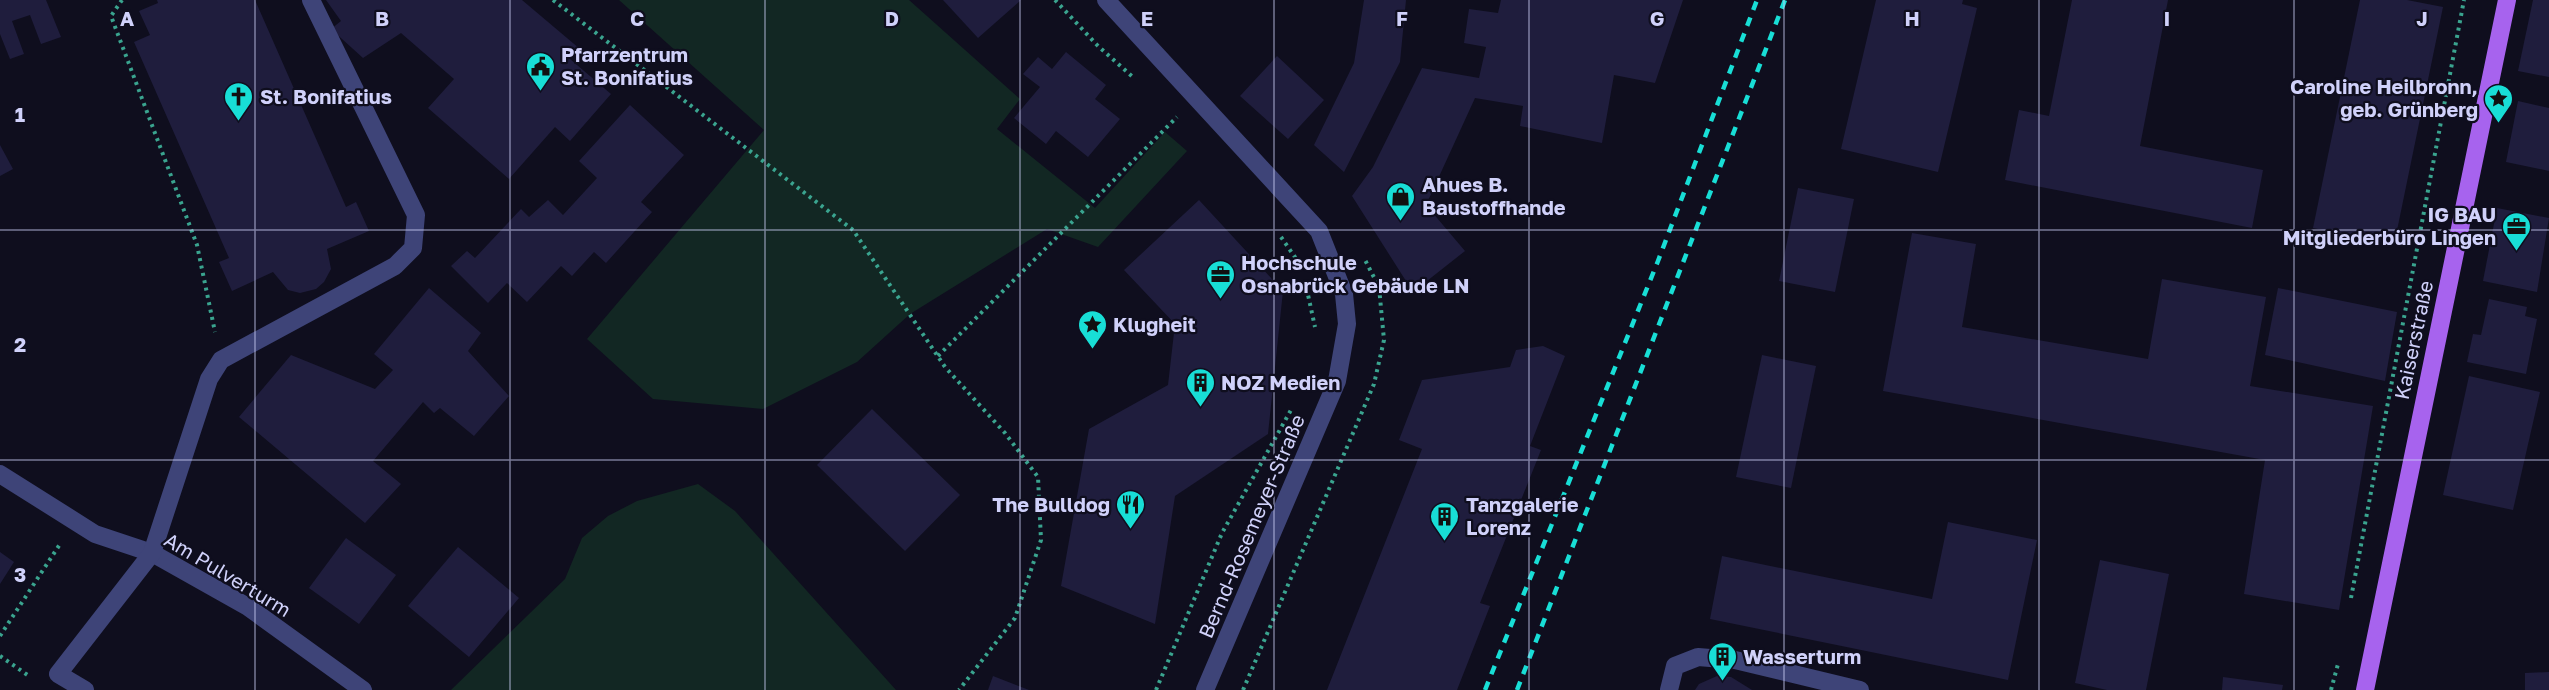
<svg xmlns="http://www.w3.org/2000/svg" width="2549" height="690" font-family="'Golos Text',sans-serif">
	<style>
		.green { fill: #122723 }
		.building { fill: #1f1d3d }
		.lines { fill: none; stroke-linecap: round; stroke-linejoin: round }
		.path { stroke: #3aa48f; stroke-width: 4; stroke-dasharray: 3 4.5; stroke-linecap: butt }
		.minor { stroke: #3e4478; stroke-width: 18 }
		.major { stroke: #a763ee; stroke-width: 18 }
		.rail { stroke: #18ded6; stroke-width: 4.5; stroke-dasharray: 9 8; stroke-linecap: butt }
		.grid { fill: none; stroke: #d0d1fa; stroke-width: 1.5; stroke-opacity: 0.55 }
		.labels { text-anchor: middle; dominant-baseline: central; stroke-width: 4.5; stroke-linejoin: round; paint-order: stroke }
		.poi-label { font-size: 20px; font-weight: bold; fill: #d0d1fa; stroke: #0f0e1e; text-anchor: start }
		.street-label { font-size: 20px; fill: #d0d1fa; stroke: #0f0e1e }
		.grid-label { font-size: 20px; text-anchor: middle; font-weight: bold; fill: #d0d1fa; stroke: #0f0e1e; stroke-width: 4.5; stroke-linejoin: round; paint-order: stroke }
	</style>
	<rect width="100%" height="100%" fill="#0f0e1e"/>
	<g class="green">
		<polygon points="619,0 909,0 1020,99 997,129 1095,208 1165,132 1187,151 1098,247 1047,229 910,314 857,362 763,409 653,399 587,339 764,130"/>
		<polygon points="698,484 735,511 896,690 451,690 565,579 582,538 608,516 637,501"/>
	</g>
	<g class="building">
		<polygon points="0,0 46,0 61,37 41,44 30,15 12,21 24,54 10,59 0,34"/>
		<polygon points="157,0 255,0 346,207 356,202 369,231 327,249 331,269 324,282 316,289 300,293 288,290 273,272 232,291 219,262 229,258 134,42 150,35 139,11 158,3"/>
		<polygon points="326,0 522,0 580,49 570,59 611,94 570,141 555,127 509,179 428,108 454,79 401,33 363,58 331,29 341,21"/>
		<polygon points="943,0 1021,0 978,38"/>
		<polygon points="1364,0 1406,0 1400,62 1344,172 1314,145 1354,63"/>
		<polygon points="1501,0 1683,0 1655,83 1614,75 1602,143 1520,126 1523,106 1475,98 1426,205 1465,251 1413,292 1352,196 1373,167 1422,68 1479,78 1486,47 1464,43 1469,9 1498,13"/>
		<polygon points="1876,0 1963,0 1962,4 1977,8 1938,172 1841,149"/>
		<polygon points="2072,0 2168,0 2140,146 2263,170 2252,228 2005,180 2019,110 2049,116"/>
		<polygon points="2360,0 2407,0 2443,7 2394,245 2313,228"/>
		<polygon points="2533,0 2549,0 2549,77 2518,71"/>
		<polygon points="1066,52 1106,85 1095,99 1120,119 1088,157 1056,131 1046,144 1014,118 1040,87 1023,74 1038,57 1052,69"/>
		<polygon points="1277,56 1324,100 1288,139 1240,96"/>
		<polygon points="2518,101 2549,108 2549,171 2506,162"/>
		<polygon points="630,105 684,155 641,202 652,212 606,263 594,252 572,276 561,266 527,302 507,283 488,303 451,266 467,251 475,258 521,209 529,217 548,200 563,215 597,178 579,161"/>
		<polygon points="0,145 13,169 0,176"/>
		<polygon points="1798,188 1854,199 1835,292 1779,281"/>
		<polygon points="1199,200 1283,291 1268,434 1175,496 1155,624 1061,586 1089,429 1168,385 1175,324 1124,270"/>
		<polygon points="2497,208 2549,218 2537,292 2483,281"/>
		<polygon points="1912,233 1976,244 1962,327 2148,359 2162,279 2266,297 2250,386 2373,406 2339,610 2244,594 2265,460 1883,391"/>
		<polygon points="429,288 481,333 468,351 509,396 474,436 440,408 434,413 423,402 373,461 401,484 365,523 239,417 291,355 375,389 393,370 374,354"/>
		<polygon points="2278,288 2397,312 2385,381 2265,355"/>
		<polygon points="2489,299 2527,307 2525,316 2537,319 2526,374 2467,362 2473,334 2481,335"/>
		<polygon points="1543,346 1565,356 1530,446 1541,450 1480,603 1490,606 1457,690 1327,690 1422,449 1399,440 1422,380 1510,367 1516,350"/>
		<polygon points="1762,355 1816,366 1791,488 1736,477"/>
		<polygon points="2469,376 2540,392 2513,510 2443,495"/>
		<polygon points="872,409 960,495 905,551 817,465"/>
		<polygon points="1948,522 2037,540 2008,680 1710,619 1722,556 1932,599"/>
		<polygon points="346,538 396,575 359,624 309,588"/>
		<polygon points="458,547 519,598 469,657 408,606"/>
		<polygon points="0,552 14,562 0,584"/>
		<polygon points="2100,560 2169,574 2146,690 2107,690 2075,683"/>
		<polygon points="2549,672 2549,690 2525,690 2525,673"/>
		<polygon points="993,676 1029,690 988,690"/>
		<polygon points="1717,676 1731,677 1752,690 1695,690 1699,684"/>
		<polygon points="2223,677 2283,685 2282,690 2222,690"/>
	</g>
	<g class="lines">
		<g class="path">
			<polyline points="122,0 111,16 197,245 215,332"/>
			<polyline points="553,0 853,230 945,367 1005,433 1038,477 1041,540 1015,618 959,690"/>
			<polyline points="1055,0 1098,46 1134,78"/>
			<polyline points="1281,237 1297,260"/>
			<polyline points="1305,281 1315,327"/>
			<polyline points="938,356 1177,117"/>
			<polyline points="2351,598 2464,0"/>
			<polyline points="0,636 60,544"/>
			<polyline points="0,656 29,676"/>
			<polyline points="1156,690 1222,533 1291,410"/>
			<polyline points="1243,690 1374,384 1384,340 1379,287 1364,258"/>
			<polyline points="2331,690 2338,664"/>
		</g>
		<g class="minor">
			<polyline points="1106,0 1319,231 1344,294 1347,324 1337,381 1205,690"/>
			<polyline points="0,474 95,534 152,553 248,607 363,690"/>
			<polyline points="85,690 58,674 152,553 209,379 221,360 395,266 413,248 416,215 311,0"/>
			<polyline points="1669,690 1675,666 1698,657 1735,660 1860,690"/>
		</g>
		<polyline class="major" points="2365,690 2507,0"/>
		<g class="rail">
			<polyline points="1485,690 1658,261 1757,0"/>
			<polyline points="1517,690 1785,0"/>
		</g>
	</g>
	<path class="grid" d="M255,0V690M510,0V690M765,0V690M1020,0V690M1274,0V690M1529,0V690M1784,0V690M2039,0V690M2294,0V690M0,230H2549M0,460H2549"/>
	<defs>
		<symbol id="civic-pin" viewBox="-11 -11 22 30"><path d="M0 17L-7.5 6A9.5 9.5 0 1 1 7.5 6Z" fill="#18ded6" stroke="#0f0e1e"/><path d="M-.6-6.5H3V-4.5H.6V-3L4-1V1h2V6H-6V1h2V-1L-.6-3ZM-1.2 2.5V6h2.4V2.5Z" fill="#111"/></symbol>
		<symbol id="church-pin" viewBox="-11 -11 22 30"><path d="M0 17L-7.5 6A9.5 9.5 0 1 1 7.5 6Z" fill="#18ded6" stroke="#0f0e1e"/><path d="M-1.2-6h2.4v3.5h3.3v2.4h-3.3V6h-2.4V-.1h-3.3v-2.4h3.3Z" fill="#111"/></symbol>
		<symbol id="sight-pin" viewBox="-11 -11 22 30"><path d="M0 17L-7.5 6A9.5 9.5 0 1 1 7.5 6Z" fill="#18ded6" stroke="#0f0e1e"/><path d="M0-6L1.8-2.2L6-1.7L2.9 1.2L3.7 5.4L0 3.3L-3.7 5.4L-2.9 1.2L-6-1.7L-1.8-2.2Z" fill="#111"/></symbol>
		<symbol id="shop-pin" viewBox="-11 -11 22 30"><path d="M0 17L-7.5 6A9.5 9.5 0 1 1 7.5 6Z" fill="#18ded6" stroke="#0f0e1e"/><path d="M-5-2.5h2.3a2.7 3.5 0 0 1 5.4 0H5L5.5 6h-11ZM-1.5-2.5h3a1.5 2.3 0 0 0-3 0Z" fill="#111"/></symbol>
		<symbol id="office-pin" viewBox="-11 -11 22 30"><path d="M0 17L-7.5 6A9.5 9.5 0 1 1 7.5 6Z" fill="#18ded6" stroke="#0f0e1e"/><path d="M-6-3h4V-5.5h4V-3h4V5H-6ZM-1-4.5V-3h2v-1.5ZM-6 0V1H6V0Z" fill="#111"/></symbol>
		<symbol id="building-pin" viewBox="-11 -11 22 30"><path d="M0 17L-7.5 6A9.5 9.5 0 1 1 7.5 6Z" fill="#18ded6" stroke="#0f0e1e"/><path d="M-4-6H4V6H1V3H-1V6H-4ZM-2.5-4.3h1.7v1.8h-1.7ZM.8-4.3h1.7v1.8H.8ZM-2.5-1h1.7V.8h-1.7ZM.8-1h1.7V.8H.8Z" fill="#111"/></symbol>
		<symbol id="restaurant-pin" viewBox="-11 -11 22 30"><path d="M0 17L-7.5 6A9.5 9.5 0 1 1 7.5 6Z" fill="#18ded6" stroke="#0f0e1e"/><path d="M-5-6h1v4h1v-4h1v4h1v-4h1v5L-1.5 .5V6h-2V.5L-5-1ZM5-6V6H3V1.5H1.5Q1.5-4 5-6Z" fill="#111"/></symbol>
	</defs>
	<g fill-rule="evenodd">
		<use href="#civic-pin" x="524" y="50" width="33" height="45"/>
		<use href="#church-pin" x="222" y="80" width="33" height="45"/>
		<use href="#sight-pin" x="2482" y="82" width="33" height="45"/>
		<use href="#shop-pin" x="1384" y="180" width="33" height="45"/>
		<use href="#office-pin" x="2500" y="210" width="33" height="45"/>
		<use href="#office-pin" x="1204" y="258" width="33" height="45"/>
		<use href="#sight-pin" x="1076" y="308" width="33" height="45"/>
		<use href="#building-pin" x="1184" y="366" width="33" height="45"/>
		<use href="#restaurant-pin" x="1114" y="488" width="33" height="45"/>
		<use href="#building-pin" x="1428" y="500" width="33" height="45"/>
		<use href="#building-pin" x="1706" y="640" width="33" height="45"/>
	</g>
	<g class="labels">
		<g class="poi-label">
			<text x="561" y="54">Pfarrzentrum<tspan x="561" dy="23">St. Bonifatius</tspan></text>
			<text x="2478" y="86" text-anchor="end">Caroline Heilbronn,<tspan x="2478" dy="23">geb. Grünberg</tspan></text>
			<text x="260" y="96">St. Bonifatius</text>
			<text x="1422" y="184">Ahues B.<tspan x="1422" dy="23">Baustoffhande</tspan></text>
			<text x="2496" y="214" text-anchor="end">IG BAU<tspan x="2496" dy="23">Mitgliederbüro Lingen</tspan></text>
			<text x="1241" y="262">Hochschule<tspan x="1241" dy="23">Osnabrück Gebäude LN</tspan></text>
			<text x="1113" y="324">Klugheit</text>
			<text x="1221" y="382">NOZ Medien</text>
			<text x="1110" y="504" text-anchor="end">The Bulldog</text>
			<text x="1466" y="504">Tanzgalerie<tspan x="1466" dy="23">Lorenz</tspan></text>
			<text x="1743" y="656">Wasserturm</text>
		</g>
		<g class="street-label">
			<text transform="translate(2413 340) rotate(-78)">Kaiserstraße</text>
			<text transform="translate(1251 526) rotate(-67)">Bernd-Rosemeyer-Straße</text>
			<text transform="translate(228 574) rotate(31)">Am Pulverturm</text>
		</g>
	</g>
	<g class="grid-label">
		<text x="127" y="26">A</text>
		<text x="382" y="26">B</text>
		<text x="637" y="26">C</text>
		<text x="892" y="26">D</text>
		<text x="1147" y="26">E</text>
		<text x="1402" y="26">F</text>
		<text x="1657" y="26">G</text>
		<text x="1912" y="26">H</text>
		<text x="2167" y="26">I</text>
		<text x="2422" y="26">J</text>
		<text x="20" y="122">1</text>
		<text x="20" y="352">2</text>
		<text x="20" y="582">3</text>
	</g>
</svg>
